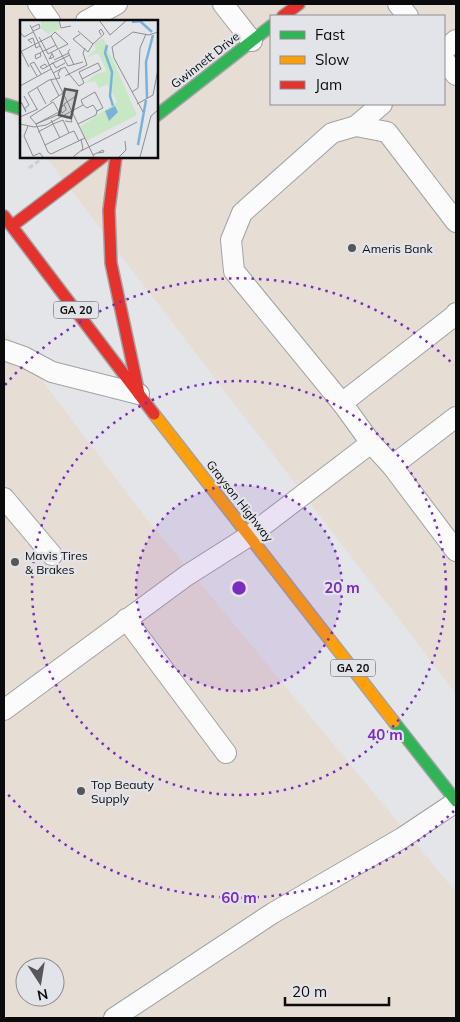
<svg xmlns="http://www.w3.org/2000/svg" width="460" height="1022" font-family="Mulish,sans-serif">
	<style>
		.commercial { fill: #e6ddd5; fill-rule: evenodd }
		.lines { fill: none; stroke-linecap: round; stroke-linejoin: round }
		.lane-casing { stroke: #a1a2a4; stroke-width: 22 }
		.fast-casing { stroke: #a1a2a4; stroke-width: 14 }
		.slow-casing { stroke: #a1a2a4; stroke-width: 14 }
		.jam-casing { stroke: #a1a2a4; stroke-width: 14 }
		.path { stroke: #cecece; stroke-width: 3; stroke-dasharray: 5 2.5; stroke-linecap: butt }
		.lane { stroke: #fbfbfc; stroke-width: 20 }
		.fast { stroke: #30b455; stroke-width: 11 }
		.slow { stroke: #ff9f0a; stroke-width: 11 }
		.jam { stroke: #e5322d; stroke-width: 11 }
		.ring { fill: none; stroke: #7b2cbf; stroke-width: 2.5; stroke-dasharray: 2.5 5 }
		.poi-dot { fill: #57575a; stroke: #e2e4e9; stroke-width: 2 }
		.labels { text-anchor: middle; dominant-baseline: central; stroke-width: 4.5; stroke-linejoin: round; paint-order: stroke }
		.shield { fill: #e2e4e9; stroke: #4c4c4f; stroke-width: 1 }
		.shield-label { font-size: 11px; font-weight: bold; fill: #0b0b0d }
		.street-label { font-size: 12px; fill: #0b0b0d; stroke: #e2e4e9 }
		.poi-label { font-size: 12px; fill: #0b0b0d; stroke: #e2e4e9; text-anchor: start }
		.inset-river { fill: none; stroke: #79b3d9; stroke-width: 2.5 }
		.inset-road { fill: none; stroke: #8d8e90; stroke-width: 1 }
		.view { fill: #57575a; fill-opacity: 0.15; stroke: #57575a; stroke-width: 2.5 }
		.inset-edge { fill: none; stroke: #0b0b0d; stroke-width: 2.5 }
		.centre { fill: #7b2cbf; stroke: #e2e4e9; stroke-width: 2.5 }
		.ring-label { font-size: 15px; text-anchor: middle; font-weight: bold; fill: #7b2cbf; stroke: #e2e4e9; stroke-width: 4.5; stroke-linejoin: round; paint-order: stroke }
	</style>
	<rect width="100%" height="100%" fill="#e3e5e8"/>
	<g class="commercial">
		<path d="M4,4H456V694L45,156H156V21H21V126L4,103ZM271,16H444V104H271Z"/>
		<path d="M4,330L150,523L456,892V1018H4ZM25,967H55V997H25Z"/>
	</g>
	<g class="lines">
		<defs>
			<g id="lane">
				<polyline points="38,4 50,21"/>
				<polyline points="223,4 252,41"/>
				<polyline points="398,4 408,16"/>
				<polyline points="86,21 117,4"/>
				<polyline points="444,50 456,40"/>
				<polyline points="444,60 456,75"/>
				<polyline points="356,126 382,104"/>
				<polyline points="4,350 24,357 52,372 139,394"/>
				<polyline points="342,403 454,316 456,313"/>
				<polyline points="371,443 392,466 456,551"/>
				<polyline points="392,466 456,417"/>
				<polyline points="4,498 52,555"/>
				<polyline points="126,619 226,753"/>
				<polyline points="4,710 186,576 249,536 371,443 342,403 234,271 231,240 242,213 332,133 356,126 387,132 456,222"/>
				<polyline points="114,1018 273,913 402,838 456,802"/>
			</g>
			<g id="fast">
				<polyline points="4,104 21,109"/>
				<polyline points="156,116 271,26"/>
				<polyline points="394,722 456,801"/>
			</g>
			<polyline id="slow" points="154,414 394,722"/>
			<g id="jam">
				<polyline points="283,16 299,4"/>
				<polyline points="116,156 109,210 111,263 139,394"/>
				<polyline points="4,216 154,414"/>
				<polyline points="12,226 104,156"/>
			</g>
		</defs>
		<use href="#lane" class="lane-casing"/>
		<use href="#fast" class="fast-casing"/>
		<use href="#slow" class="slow-casing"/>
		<use href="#jam" class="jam-casing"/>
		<polyline class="path" points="29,168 40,160 41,156"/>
		<use href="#lane" class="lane"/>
		<use href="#fast" class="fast"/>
		<use href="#slow" class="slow"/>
		<use href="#jam" class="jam"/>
	</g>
	<circle cx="239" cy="588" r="103" fill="#7b2cbf" fill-opacity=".12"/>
	<g class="ring">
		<circle cx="239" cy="588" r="103"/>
		<circle cx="239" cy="588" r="207"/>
		<path d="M454 811A310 310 0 0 1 5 791M5 385A310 310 0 0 1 454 365"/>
	</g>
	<g class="poi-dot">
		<circle cx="352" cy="248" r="5"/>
		<circle cx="15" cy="562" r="5"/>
		<circle cx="81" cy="791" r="5"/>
	</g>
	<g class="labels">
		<g class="shield">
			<rect x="53.5" y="301.5" width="45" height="17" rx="4"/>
			<rect x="330.5" y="659.5" width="45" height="17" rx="4"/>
		</g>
		<g class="shield-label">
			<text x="76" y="310">GA 20</text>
			<text x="353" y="668">GA 20</text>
		</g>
		<g class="street-label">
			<text transform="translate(205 60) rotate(-38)">Gwinnett Drive</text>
			<text transform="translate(240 501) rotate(52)">Grayson Highway</text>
		</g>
		<g class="poi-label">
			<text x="362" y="248">Ameris Bank</text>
			<text x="25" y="555">Mavis Tires<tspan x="25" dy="14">&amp; Brakes</tspan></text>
			<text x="91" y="784">Top Beauty<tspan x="91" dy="14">Supply</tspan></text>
		</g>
	</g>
	<g transform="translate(20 20)">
		<rect width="138" height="138" fill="#e3e5e8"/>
		<path d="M21,0H38L40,9L28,14L21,8ZM83,18L117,95L66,121L60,107L97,82L88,64L79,68L75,61L65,63L76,54L87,51L78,33L66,38L76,29L74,24Z" fill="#c7e7c5"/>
		<path d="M95,86L98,92L89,101L85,91Z" fill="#79b3d9"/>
		<path class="inset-river" d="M112,2L120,1L132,12M87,25L85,33L92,52L90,76L93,86M127,78L126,42L133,15M118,125L126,80"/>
		<path class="inset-road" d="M39,0L41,8L51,6M79,0L90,15L107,0M10,5L74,137M11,8L19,4L20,8L13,11M58,11L73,24L68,32L53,19L60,14M0,12L4,17L13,12M31,16L35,12L48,24L38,29M19,17L26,30L36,25M12,23L8,20L13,18L16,28L20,26M73,24L84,14L81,9L79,11L81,15M50,29L48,32L54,45M39,30L48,46L63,42M1,31L9,47M0,32L31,16L38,29L28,34L26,30L23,31M31,32L34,37L29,39L32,34M20,33L21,36L16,39L15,35L20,33L23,31M34,40L49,33M33,43L36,48L45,43M31,44L50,35M27,47L25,44L20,47L23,49L33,43M33,53L45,47L49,54L67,45L63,33L65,28M17,56L10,44L14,42L21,54M45,56L49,54L59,66L64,63L59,52L78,43L81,49L62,59M31,60L39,76M0,66L31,49M17,67L26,84M112,72L118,68L120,28L126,14M30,82L43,73M117,84L133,75L138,49M44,85L40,88L42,93L46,90V89L44,84L56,76M4,89L9,85L4,76M17,89L8,73L29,60L40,58L38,54L41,48M6,91L1,82L6,92M39,92L16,104L10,97L33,82L34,83L40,94L16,104L28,132L31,134L65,118M123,92L94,38L92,27L113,12L129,15L138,12M0,97L18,89M31,100L33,104L43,100L49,113L54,111L59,121M45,101L52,102L50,97L46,98M0,104L14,107L26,105L63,85L61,80L75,72L83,88L77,91L73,85L67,88L63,85M58,104L76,95L77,91M8,106L4,116L13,136L20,133L23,137M18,112L33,104L40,118M25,125L49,113M61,131L117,102M73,135L83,130L84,132L78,133M53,137L63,129L61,119M99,137L106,130L105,121M120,137L131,96L138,90"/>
		<path class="view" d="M45,69L57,71L51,98L39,95Z"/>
		<rect width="138" height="138" class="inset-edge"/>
	</g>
	<circle cx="239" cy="588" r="8" class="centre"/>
	<g class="ring-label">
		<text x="342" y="593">20 m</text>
		<text x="385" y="740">40 m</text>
		<text x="239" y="903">60 m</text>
	</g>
	<rect width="460" height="1022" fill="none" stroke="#0b0b0d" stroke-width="10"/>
	<rect x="270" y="15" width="175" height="90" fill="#e2e4e9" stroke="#8c8d91"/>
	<rect x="280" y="31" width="25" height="8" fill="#30b455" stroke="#8c8d91"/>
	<text x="315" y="40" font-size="15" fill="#0b0b0d">Fast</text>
	<rect x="280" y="56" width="25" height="8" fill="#ff9f0a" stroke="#8c8d91"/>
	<text x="315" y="65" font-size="15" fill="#0b0b0d">Slow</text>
	<rect x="280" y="81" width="25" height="8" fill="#e5322d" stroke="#8c8d91"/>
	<text x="315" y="90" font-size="15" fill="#0b0b0d">Jam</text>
	<g transform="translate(40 982) rotate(168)"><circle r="24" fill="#e2e4e9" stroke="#8c8d91"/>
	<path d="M0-4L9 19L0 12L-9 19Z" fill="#57575a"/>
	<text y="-8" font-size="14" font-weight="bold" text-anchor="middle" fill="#0b0b0d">N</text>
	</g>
	<path d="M285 997v8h104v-8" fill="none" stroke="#0b0b0d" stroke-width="2.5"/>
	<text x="292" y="997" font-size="15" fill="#0b0b0d" stroke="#e2e4e9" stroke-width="4" paint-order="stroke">20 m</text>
</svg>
